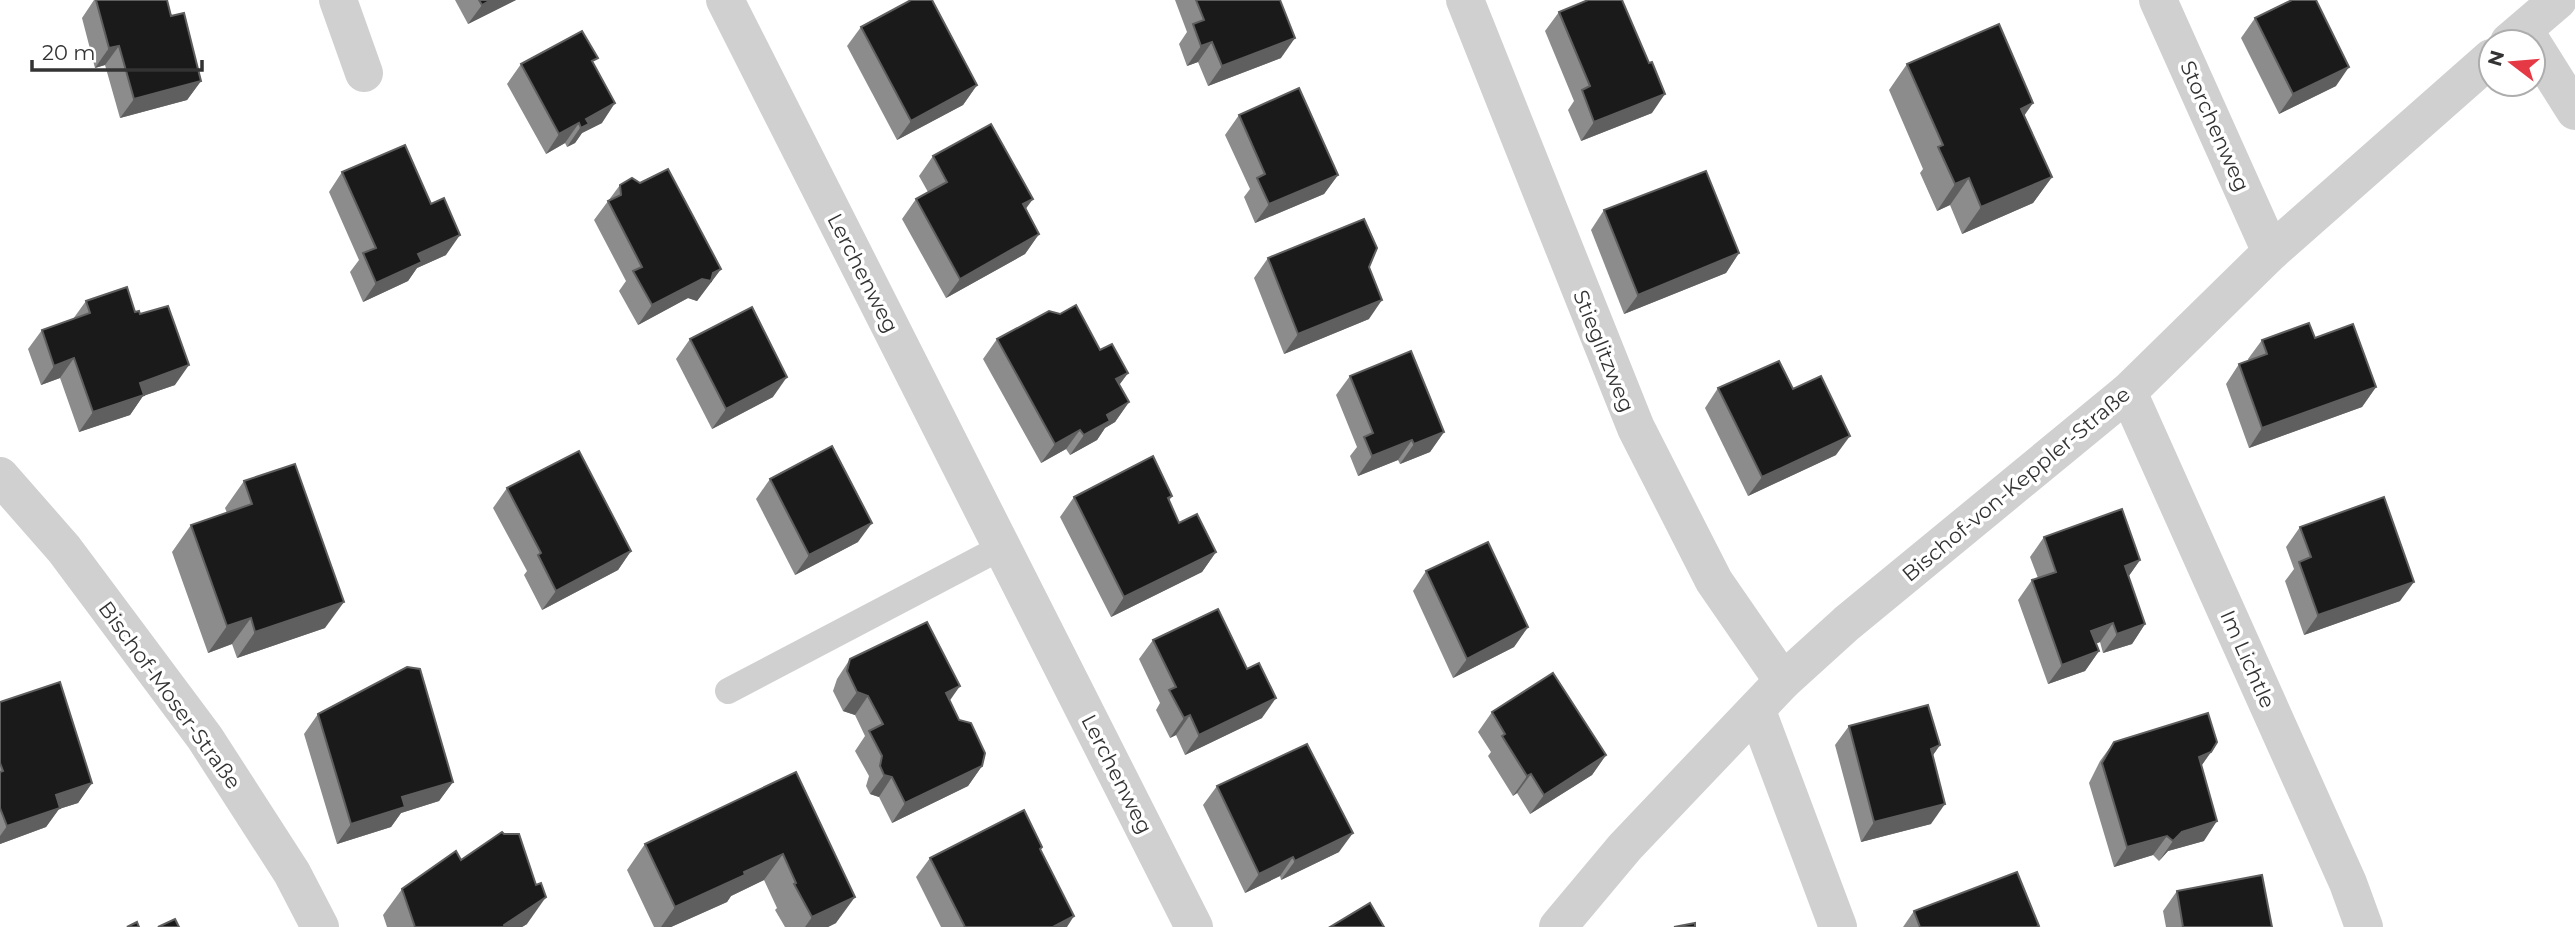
<svg xmlns="http://www.w3.org/2000/svg" width="2575" height="927" font-family="Montserrat,sans-serif">
	<style>
		.lines { fill: none; stroke-linecap: round; stroke-linejoin: round }
		.service { stroke: #d0d0d0; stroke-width: 26 }
		.minor { stroke: #d0d0d0; stroke-width: 38 }
		.wall { fill: #8c8c8c }
		.shaded-wall { fill: #5f5f5f }
		.building { fill: #1a1a1a; stroke: #5f5f5f; stroke-width: 2 }
		.labels { text-anchor: middle; dominant-baseline: central; stroke-width: 7; stroke-linejoin: round; paint-order: stroke }
		.street-label { font-size: 21px; fill: #333; stroke: #fff }
	</style>
	<rect width="100%" height="100%" fill="#fff"/>
	<g class="lines">
		<polyline class="service" points="728,691 1002,547"/>
		<g class="minor">
			<polyline points="338,0 364,73"/>
			<polyline points="725,0 1194,927"/>
			<polyline points="1465,0 1636,428 1714,581 1783,681"/>
			<polyline points="2158,0 2271,252"/>
			<polyline points="2509,42 2558,0"/>
			<polyline points="2533,44 2575,111"/>
			<polyline points="2128,392 2348,883 2364,927"/>
			<polyline points="0,476 64,549 205,738 292,873 320,927"/>
			<polyline points="1757,711 1838,927"/>
			<polyline points="1558,927 1625,847 1783,681 1847,623 2128,392 2271,252 2491,58"/>
		</g>
	</g>
	<g class="wall">
		<polygon points="94,0 167,0 171,16 201,81 187,100 120,118 105,65 95,68 82,18"/>
		<polygon points="455,0 516,0 468,24"/>
		<polygon points="1175,0 1280,0 1281,58 1208,86 1198,62 1187,66 1179,44 1187,32"/>
		<polygon points="1559,12 1652,113 1581,141 1568,110 1574,101 1545,31"/>
		<polygon points="2255,18 2336,86 2279,114 2241,38"/>
		<polygon points="861,27 977,85 963,105 897,140 847,46"/>
		<polygon points="521,64 594,64 602,123 582,133 575,143 567,147 565,143 546,154 507,84"/>
		<polygon points="1907,64 2024,116 2052,177 2033,203 1962,234 1950,205 1937,211 1920,173 1923,169 1889,90"/>
		<polygon points="1239,115 1338,175 1324,194 1255,223 1244,197 1250,189 1225,135"/>
		<polygon points="933,156 1026,208 1039,234 1025,254 946,298 902,219 916,199 928,192 919,176"/>
		<polygon points="342,172 446,255 417,268 408,281 363,302 350,272 359,260 329,192"/>
		<polygon points="620,185 721,269 697,301 688,298 638,325 619,291 626,281 594,220"/>
		<polygon points="1604,210 1739,253 1726,273 1624,314 1591,230"/>
		<polygon points="1268,258 1369,267 1369,319 1284,354 1254,278"/>
		<polygon points="86,301 135,312 140,314 175,385 143,396 130,415 79,432 60,378 41,385 28,349 42,330 73,319"/>
		<polygon points="2315,338 2376,387 2362,407 2249,448 2226,384 2239,364 2249,361 2248,359 2262,340"/>
		<polygon points="690,339 773,397 712,429 676,359"/>
		<polygon points="997,339 1100,350 1128,373 1119,385 1129,402 1115,422 1105,428 1097,440 1070,455 1066,449 1041,463 983,359"/>
		<polygon points="1350,376 1444,432 1430,452 1400,464 1398,460 1358,476 1350,456 1357,447 1336,395"/>
		<polygon points="1718,388 1793,389 1836,455 1748,496 1705,408"/>
		<polygon points="770,479 858,542 795,575 756,499"/>
		<polygon points="244,481 325,628 237,658 232,644 208,653 172,552 191,525 227,513 225,508"/>
		<polygon points="507,488 631,551 618,570 542,610 524,575 527,571 493,508"/>
		<polygon points="1172,496 1169,501 1179,523 1216,552 1202,572 1111,617 1060,517 1074,497"/>
		<polygon points="2300,527 2400,601 2304,635 2285,581 2294,569 2286,547"/>
		<polygon points="2044,537 2140,560 2128,577 2145,624 2132,644 2103,653 2100,642 2096,644 2099,651 2085,671 2048,684 2018,600 2032,580 2038,578 2030,557"/>
		<polygon points="1426,571 1528,627 1514,647 1453,678 1413,591"/>
		<polygon points="1153,640 1262,718 1185,755 1176,735 1170,738 1156,710 1160,703 1139,659"/>
		<polygon points="850,659 949,701 982,766 968,786 892,823 879,797 870,794 866,786 869,776 855,751 865,736 855,715 843,711 833,691 837,679"/>
		<polygon points="0,702 92,783 78,803 59,809 46,827 0,844"/>
		<polygon points="1492,712 1606,755 1592,775 1530,814 1517,793 1513,796 1488,756 1491,752 1478,732"/>
		<polygon points="318,714 453,782 439,801 401,813 391,827 337,844 304,734"/>
		<polygon points="1849,726 1940,745 1933,755 1931,824 1861,842 1835,745"/>
		<polygon points="2114,742 2211,752 2201,766 2204,841 2168,851 2159,861 2153,855 2114,867 2089,783 2100,761"/>
		<polygon points="796,772 836,923 828,927 785,927 775,910 777,908 764,880 731,896 727,902 671,927 654,927 627,870 645,844"/>
		<polygon points="1217,786 1339,852 1281,880 1280,876 1245,893 1203,805"/>
		<polygon points="930,858 1067,927 941,927 916,877"/>
		<polygon points="461,860 527,924 522,927 387,927 383,915 402,889"/>
		<polygon points="2177,891 2272,927 2166,927 2163,911"/>
		<polygon points="1914,911 2038,927 1903,927"/>
	</g>
	<g class="shaded-wall">
		<polygon points="491,0 516,0 468,24 482,5"/>
		<polygon points="1295,38 1281,58 1208,86 1222,66"/>
		<polygon points="1212,42 1198,62 1187,66 1201,46"/>
		<polygon points="119,46 105,65 95,68 109,48"/>
		<polygon points="2349,67 2336,86 2279,114 2293,94"/>
		<polygon points="201,81 187,100 120,118 134,99"/>
		<polygon points="977,85 963,105 897,140 911,121"/>
		<polygon points="1665,94 1652,113 1581,141 1594,122"/>
		<polygon points="615,103 602,123 582,133 575,143 567,147 586,119"/>
		<polygon points="2033,103 2015,129 2021,109"/>
		<polygon points="579,123 565,143 546,154 559,134"/>
		<polygon points="1338,175 1324,194 1255,223 1269,204"/>
		<polygon points="2052,177 2033,203 1962,234 1981,207"/>
		<polygon points="1969,178 1950,205 1937,211 1955,184"/>
		<polygon points="1033,199 1019,218 1023,204"/>
		<polygon points="1039,234 1025,254 946,298 960,279"/>
		<polygon points="460,235 446,255 417,268 408,281 363,302 376,283 418,254"/>
		<polygon points="1739,253 1726,273 1624,314 1638,295"/>
		<polygon points="721,269 697,301 688,298 638,325 652,305"/>
		<polygon points="1382,300 1369,319 1284,354 1298,334"/>
		<polygon points="74,358 60,378 41,385 54,366"/>
		<polygon points="189,365 175,385 143,396 130,415 79,432 93,412 140,383"/>
		<polygon points="1128,373 1114,392 1116,379"/>
		<polygon points="787,377 773,397 712,429 726,409"/>
		<polygon points="2376,387 2362,407 2249,448 2262,428"/>
		<polygon points="1129,402 1115,422 1105,428 1097,440 1070,455 1084,435 1107,415"/>
		<polygon points="1080,430 1066,449 1041,463 1055,444"/>
		<polygon points="1444,432 1430,452 1400,464 1414,444"/>
		<polygon points="1850,436 1836,455 1748,496 1762,477"/>
		<polygon points="1412,440 1398,460 1358,476 1372,456"/>
		<polygon points="872,523 858,542 795,575 809,555"/>
		<polygon points="631,551 618,570 542,610 556,591"/>
		<polygon points="1216,552 1202,572 1111,617 1124,597"/>
		<polygon points="2140,560 2126,580 2125,566"/>
		<polygon points="2414,582 2400,601 2304,635 2318,615"/>
		<polygon points="344,602 325,628 237,658 255,632"/>
		<polygon points="251,618 232,644 208,653 227,626"/>
		<polygon points="2113,623 2100,642 2078,650 2091,631"/>
		<polygon points="2145,624 2132,644 2103,653 2117,634"/>
		<polygon points="1528,627 1514,647 1453,678 1467,659"/>
		<polygon points="2099,651 2085,671 2048,684 2062,665"/>
		<polygon points="960,686 946,706 946,693"/>
		<polygon points="857,692 868,696 855,715 843,711"/>
		<polygon points="1276,698 1262,718 1185,755 1199,735"/>
		<polygon points="1190,715 1176,735 1170,738 1184,718"/>
		<polygon points="1940,745 1926,765 1931,749"/>
		<polygon points="2211,752 2197,772 2199,757"/>
		<polygon points="1606,755 1592,775 1530,814 1544,795"/>
		<polygon points="982,766 968,786 892,823 905,803"/>
		<polygon points="1531,774 1517,793 1513,796 1527,776"/>
		<polygon points="884,775 892,777 879,797 870,794"/>
		<polygon points="453,782 439,801 401,813 391,827 337,844 351,824 402,797"/>
		<polygon points="92,783 78,803 59,809 46,827 0,844 0,836 7,826 56,795"/>
		<polygon points="1945,804 1931,824 1861,842 1874,822"/>
		<polygon points="2217,821 2204,841 2168,851 2159,861 2173,841 2182,832"/>
		<polygon points="1353,833 1339,852 1281,880 1295,861"/>
		<polygon points="2167,836 2153,855 2114,867 2127,847"/>
		<polygon points="783,854 764,880 731,896 727,902 671,927 661,927 675,907"/>
		<polygon points="1293,857 1280,876 1245,893 1259,874"/>
		<polygon points="546,897 527,924 522,927 503,927 504,925"/>
		<polygon points="855,897 836,923 828,927 805,927 812,917"/>
		<polygon points="1074,916 1067,927 1053,927"/>
	</g>
	<g class="building">
		<polygon points="96,0 167,0 171,16 184,13 201,81 134,99 119,46 109,48"/>
		<polygon points="479,0 491,0 482,5"/>
		<polygon points="911,0 932,0 977,85 911,121 861,27"/>
		<polygon points="1196,0 1280,0 1295,38 1222,66 1212,42 1201,46 1193,24 1204,20"/>
		<polygon points="1588,0 1622,0 1649,63 1652,62 1665,94 1594,122 1582,90 1590,86 1559,12"/>
		<polygon points="2292,0 2316,0 2349,67 2293,94 2255,18"/>
		<polygon points="1999,24 2033,103 2021,109 2052,177 1981,207 1969,178 1955,184 1938,147 1943,145 1907,64"/>
		<polygon points="582,31 598,58 592,61 615,103 586,119 589,124 581,128 579,123 559,134 521,64"/>
		<polygon points="1299,88 1338,175 1269,204 1257,178 1265,174 1239,115"/>
		<polygon points="991,124 1033,199 1023,204 1039,234 960,279 916,199 947,182 933,156"/>
		<polygon points="405,145 431,204 444,198 460,235 418,254 422,262 376,283 363,253 376,248 342,172"/>
		<polygon points="668,169 721,269 713,273 711,281 702,279 652,305 633,271 642,267 608,201 621,195 620,185 632,178 640,183"/>
		<polygon points="1706,171 1739,253 1638,295 1604,210"/>
		<polygon points="1364,219 1377,248 1369,267 1382,300 1298,334 1268,258"/>
		<polygon points="127,287 135,312 139,311 140,314 168,306 189,365 140,383 144,395 93,412 74,358 54,366 42,330 90,313 86,301"/>
		<polygon points="1076,305 1100,350 1112,344 1128,373 1116,379 1129,402 1107,415 1110,421 1084,435 1080,430 1055,444 997,339 1049,311 1060,314"/>
		<polygon points="752,307 787,377 726,409 690,339"/>
		<polygon points="2309,323 2315,338 2353,324 2376,387 2262,428 2239,364 2267,354 2262,340"/>
		<polygon points="1411,351 1444,432 1414,444 1412,440 1372,456 1364,437 1373,433 1350,376"/>
		<polygon points="1779,361 1793,389 1821,376 1850,436 1762,477 1718,388"/>
		<polygon points="832,446 872,523 809,555 770,479"/>
		<polygon points="579,451 631,551 556,591 538,555 541,553 507,488"/>
		<polygon points="1153,456 1172,496 1168,498 1179,523 1197,514 1216,552 1124,597 1074,497"/>
		<polygon points="295,464 344,602 255,632 251,618 227,626 191,525 252,504 244,481"/>
		<polygon points="2384,497 2414,582 2318,615 2299,562 2311,557 2300,527"/>
		<polygon points="2122,509 2140,560 2125,566 2145,624 2117,634 2113,623 2091,631 2099,651 2062,665 2032,580 2056,572 2044,537"/>
		<polygon points="1488,542 1528,627 1467,659 1426,571"/>
		<polygon points="1218,609 1247,669 1259,663 1276,698 1199,735 1190,715 1184,718 1169,690 1176,687 1153,640"/>
		<polygon points="927,622 960,686 946,693 959,720 971,723 985,753 982,766 905,803 892,777 884,775 880,766 882,756 869,731 883,724 868,696 857,692 847,671 850,659"/>
		<polygon points="407,667 420,669 453,782 402,797 405,807 351,824 318,714"/>
		<polygon points="1553,673 1606,755 1544,795 1531,774 1527,776 1502,736 1505,734 1492,712"/>
		<polygon points="60,682 92,783 56,795 60,808 7,826 0,808 0,772 3,771 0,763 0,702"/>
		<polygon points="1928,705 1940,745 1931,749 1945,804 1874,822 1849,726"/>
		<polygon points="2208,713 2217,742 2211,752 2199,757 2217,821 2182,832 2173,841 2167,836 2127,847 2102,763 2114,742"/>
		<polygon points="1307,744 1353,833 1295,861 1293,857 1259,874 1217,786"/>
		<polygon points="796,772 855,897 812,917 794,884 796,883 783,854 744,872 745,875 675,907 645,844"/>
		<polygon points="1024,810 1042,847 1040,849 1074,916 1053,927 965,927 930,858"/>
		<polygon points="502,832 504,834 519,834 536,885 541,883 546,897 504,925 505,927 415,927 402,889 456,851 461,860"/>
		<polygon points="2017,872 2039,926 2036,927 1920,927 1914,911"/>
		<polygon points="2262,875 2272,927 2183,927 2177,891"/>
		<polygon points="1370,903 1384,927 1330,927"/>
		<polygon points="175,919 179,927 158,927"/>
		<polygon points="137,922 139,927 127,927"/>
		<polygon points="1695,923 1695,927 1674,927"/>
	</g>
	<g class="labels">
		<g class="street-label">
			<text transform="translate(2215 126) rotate(66)">Storchenweg</text>
			<text transform="translate(863 273) rotate(63)">Lerchenweg</text>
			<text transform="translate(1604 351) rotate(68)">Stieglitzweg</text>
			<text transform="translate(2016 484) rotate(-40)">Bischof-von-Keppler-Straße</text>
			<text transform="translate(2248 659) rotate(66)">Im Lichtle</text>
			<text transform="translate(170 695) rotate(54)">Bischof-Moser-Straße</text>
			<text transform="translate(1117 774) rotate(63)">Lerchenweg</text>
		</g>
	</g>
	<g transform="translate(2512 63) rotate(286)"><circle r="33" fill="#ffffff" stroke="#adadad" stroke-width="2"/>
	<path d="M0-5L12 26L0 18L-12 26Z" fill="#e63946"/>
	<text y="-10" font-size="19" font-weight="bold" text-anchor="middle" fill="#333333">N</text>
	</g>
	<path d="M32 60v10h170v-10" fill="none" stroke="#333333" stroke-width="3.5"/>
	<text x="42" y="60" font-size="21" fill="#333333" stroke="#ffffff" stroke-width="5" paint-order="stroke">20 m</text>
</svg>
